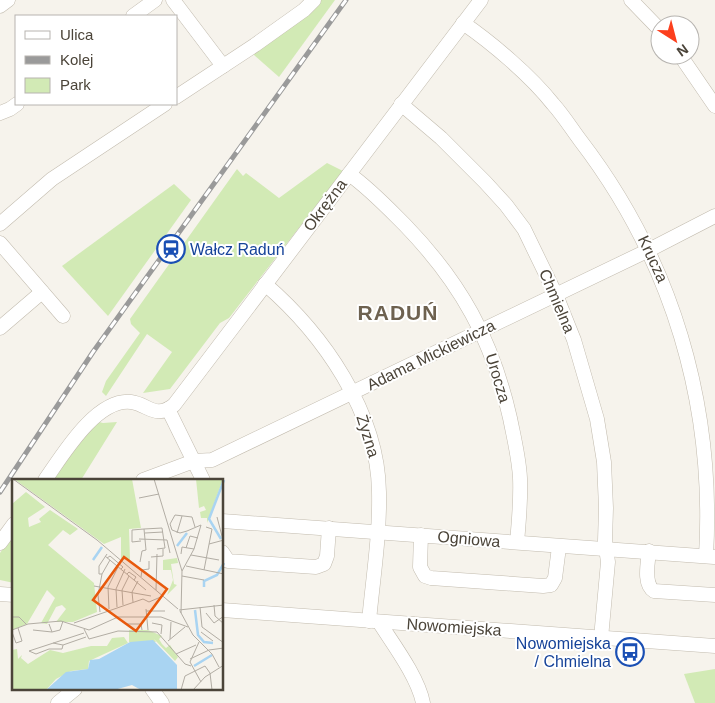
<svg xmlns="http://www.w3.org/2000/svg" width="715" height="703" font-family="Arial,sans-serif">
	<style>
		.green { fill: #d2eab5 }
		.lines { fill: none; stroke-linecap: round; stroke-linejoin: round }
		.minor-casing { stroke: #c2bbae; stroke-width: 15 }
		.minor { stroke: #fff; stroke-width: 14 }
		.rail-casing { stroke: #9a9a9a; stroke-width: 5 }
		.rail { stroke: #fff; stroke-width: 3; stroke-dasharray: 9; stroke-linecap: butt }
		.labels { text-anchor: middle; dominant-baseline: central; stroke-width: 4; stroke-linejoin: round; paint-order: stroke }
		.street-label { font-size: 16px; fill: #4b4439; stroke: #fff }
		.transit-label { font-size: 16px; fill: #164399; stroke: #fff; text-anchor: start }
		.district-label { font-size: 21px; font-weight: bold; letter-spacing: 1px; fill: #6e6250; stroke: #fff }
		.inset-river { fill: none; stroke: #a9d4f2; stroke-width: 2.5 }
		.inset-road { fill: none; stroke: #b2ada4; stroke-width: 1 }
		.view { fill: #e8590c; fill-opacity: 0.15; stroke: #e8590c; stroke-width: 2.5 }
		.inset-edge { fill: none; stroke: #4b4439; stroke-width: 2.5 }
	</style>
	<rect width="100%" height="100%" fill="#f6f3ec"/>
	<g class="green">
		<polygon points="314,0 335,0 279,77 253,54"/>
		<polygon points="327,163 343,171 229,318 220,323 170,389 143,393 172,352 147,334 106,396 102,392 106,381 140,333 131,324 130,319 237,169 243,176 246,173 279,198"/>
		<polygon points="174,184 191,200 108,316 62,266"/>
		<polygon points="92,420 103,423 117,422 81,480 49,480"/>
		<polygon points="14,533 14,583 0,580 0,553"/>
		<polygon points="715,669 715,703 695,703 684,674"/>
	</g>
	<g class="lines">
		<defs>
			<g id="minor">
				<polyline points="173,0 223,66"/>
				<polyline points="631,0 660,30"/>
				<polyline points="0,6 8,0"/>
				<polyline points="133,16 155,0"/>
				<path d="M463,23C492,43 531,76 553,104C563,115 571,128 580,140C672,260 715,404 706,556"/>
				<polyline points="680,55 715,106"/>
				<polyline points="176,97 255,45 304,10 314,0"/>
				<polyline points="401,104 441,138 485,182 506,205 524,229 556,295 574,340 597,419 604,462 606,508 605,541 608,562 601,638"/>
				<polyline points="0,113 10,109 17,104"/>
				<path d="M349,174C369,188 387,207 405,225C461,283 492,339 510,418C514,438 519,458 520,478C521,500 519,521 517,542"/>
				<polyline points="0,224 52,179 165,104"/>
				<polyline points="0,243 63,316"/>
				<path d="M265,284C323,334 378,412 379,492C380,535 373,578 369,621"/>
				<polyline points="0,328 42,292"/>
				<polyline points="168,409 203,480"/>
				<path d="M45,480C62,456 96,398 131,402C148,404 155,420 174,405L481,0"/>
				<polyline points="143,480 194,461 212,460 649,250 715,216"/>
				<polyline points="222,521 714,557"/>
				<polyline points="421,535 420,567 425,576 431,578 543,586 551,585 555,578 559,547"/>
				<polyline points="0,543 14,524"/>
				<path d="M649,551C648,563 643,584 654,591L715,595"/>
				<polyline points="222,552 228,561 316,567 324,564 327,556 329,528"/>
				<polyline points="0,594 14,595"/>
				<polyline points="222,610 715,646"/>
				<path d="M379,622C393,644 418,677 423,703"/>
				<polyline points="152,689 162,703"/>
				<polyline points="58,703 75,689"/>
			</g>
		</defs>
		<use href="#minor" class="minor-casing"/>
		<use href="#minor" class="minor"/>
		<defs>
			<polyline id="rail" points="0,492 93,352 346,0"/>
		</defs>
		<use href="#rail" class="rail-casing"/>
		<use href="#rail" class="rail"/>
	</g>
	<defs>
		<symbol id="station-ring" viewBox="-11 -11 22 22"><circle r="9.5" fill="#fff" stroke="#1a4fb4" stroke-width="1.5"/><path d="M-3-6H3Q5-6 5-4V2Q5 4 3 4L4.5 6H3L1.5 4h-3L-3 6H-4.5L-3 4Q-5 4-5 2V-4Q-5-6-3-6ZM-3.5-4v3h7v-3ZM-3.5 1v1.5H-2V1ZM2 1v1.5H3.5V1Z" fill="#1a4fb4"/></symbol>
		<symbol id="bus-ring" viewBox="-11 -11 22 22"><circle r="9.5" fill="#fff" stroke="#1a4fb4" stroke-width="1.5"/><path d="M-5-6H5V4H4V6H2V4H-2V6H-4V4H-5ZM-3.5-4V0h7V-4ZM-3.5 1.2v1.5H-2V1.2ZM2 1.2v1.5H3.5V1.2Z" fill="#1a4fb4"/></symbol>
	</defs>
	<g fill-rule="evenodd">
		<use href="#station-ring" x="155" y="233" width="32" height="32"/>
		<use href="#bus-ring" x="614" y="636" width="32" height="32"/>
	</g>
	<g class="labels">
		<g class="street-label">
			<text transform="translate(325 205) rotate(-53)">Okrężna</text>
			<text transform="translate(653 259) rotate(65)">Krucza</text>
			<text transform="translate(557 301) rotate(67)">Chmielna</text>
			<text transform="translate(431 355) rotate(-26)">Adama Mickiewicza</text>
			<text transform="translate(498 378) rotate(73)">Urocza</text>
			<text transform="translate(368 436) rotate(73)">Żyzna</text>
			<text transform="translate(469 539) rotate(5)">Ogniowa</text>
			<text transform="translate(454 627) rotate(4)">Nowomiejska</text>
		</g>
		<g class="transit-label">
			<text x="190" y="249">Wałcz Raduń</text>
			<text x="611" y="643" text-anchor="end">Nowomiejska<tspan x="611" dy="18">/ Chmielna</tspan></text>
		</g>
		<g class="district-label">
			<text x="398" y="312">RADUŃ</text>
		</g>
	</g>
	<g transform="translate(12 479)">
		<rect width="211" height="211" fill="#f6f3ec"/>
		<path d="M2,0H120L129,49L117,50L118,81L109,80V58L92,65ZM184,0H211L195,44V39H189L188,33L194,31L192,27L187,29ZM14,13L33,28L16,39L17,48L29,43L27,40L38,31L66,50L58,56L51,51L36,66L82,104L85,133L61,143H44L54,130L50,126L44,128L35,145L29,144L43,119L35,111L15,145L0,151V25ZM165,79L166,84L159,85L162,105L165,106L155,116L161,101L159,91H151V81ZM117,151H136L150,157L147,160L150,165L154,169L158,166L166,178L163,182L142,160L144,163H117ZM100,159L112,158L116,164L77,182L76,190L59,192L44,200L34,211H0V171L5,170L6,180L10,176L9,179L16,185L38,171L51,174L79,167H95Z" fill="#d2eab5"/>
		<path d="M141,161L165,186V211H129L120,206L102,211H34L54,193L76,190L78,181L87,180L118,163Z" fill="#a9d4f2"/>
		<path class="inset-river" d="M209,60L197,40L212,1M165,67L175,54M81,81L90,68M192,108V102L205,96L212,84M183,131L186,156L192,163L201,164M182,187L200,176"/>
		<path class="inset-road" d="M1,0L85,61L166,130M142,0L170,92L169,134M127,19L147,15M205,38L211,61M133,54L151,53M165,54L170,37M127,60L155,61L158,74M129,62L120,63V51L132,50M197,65L212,61M174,69L178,57L186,59M95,75L87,87V95H90L98,81M169,75L170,68L182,70M179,76L207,81M93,77L134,111M139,78L151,77V70M95,79L98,77L111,88L109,90M128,83L130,72L134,71L132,50L150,49L153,69L145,70M174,87L212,95M192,91L200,50L194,48M170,92L182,70L189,46L175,52L168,54L160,51L158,45L163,36L180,38L183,48M115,95L117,93L124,98L122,101M170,97L192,101M129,98L130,91L137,90V82M82,107L139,117M144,111L145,75M121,123L120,113L126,102M111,126L110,111L117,97M202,126L203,137L212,145M105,128L104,110L113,90M188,128L190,148L212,164M97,130L96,108L106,88M134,130L136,151M167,131L212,126M134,132H153M168,132L181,156L200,175L207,188M88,133L86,116L90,95M194,134L202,144L212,137M0,138H7L15,146M62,144L131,120L137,123L151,117M140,144L150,146L149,155M37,145L40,153L48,151L51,142M114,145H129L130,151M72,150L77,160L106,152L145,153L173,185L179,187M0,151L16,145L49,142L77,151L106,138H149L176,148M21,151L40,153M0,153L4,164L10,162L6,149M189,153L201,162M158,160L159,143M156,162L173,148M187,163L178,183L189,203M41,164L51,166L74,158M51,166L50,170H37L24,175L17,172L72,154M164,175L184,166M178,180L197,171L212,169M198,194L200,211M169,211L173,197L193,187L198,194M181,211L193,198L212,186"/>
		<path class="view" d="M112,78L155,110L124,152L81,121Z"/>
		<rect width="211" height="211" class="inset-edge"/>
	</g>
	<rect x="15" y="15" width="162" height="90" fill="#ffffff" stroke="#b7b4b0"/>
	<rect x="25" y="31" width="25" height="8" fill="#ffffff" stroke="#b7b4b0"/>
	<text x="60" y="40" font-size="15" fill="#4b4439">Ulica</text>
	<rect x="25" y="56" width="25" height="8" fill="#9a9a9a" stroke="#b7b4b0"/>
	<text x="60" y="65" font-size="15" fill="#4b4439">Kolej</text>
	<rect x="25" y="78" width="25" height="15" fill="#d2eab5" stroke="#b7b4b0"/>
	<text x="60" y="90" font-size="15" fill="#4b4439">Park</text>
	<g transform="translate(675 40) rotate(144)"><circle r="24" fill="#ffffff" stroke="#b7b4b0"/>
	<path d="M0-4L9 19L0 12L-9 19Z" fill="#fc3f1d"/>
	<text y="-8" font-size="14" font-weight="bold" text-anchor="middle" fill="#4b4439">N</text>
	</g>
</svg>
